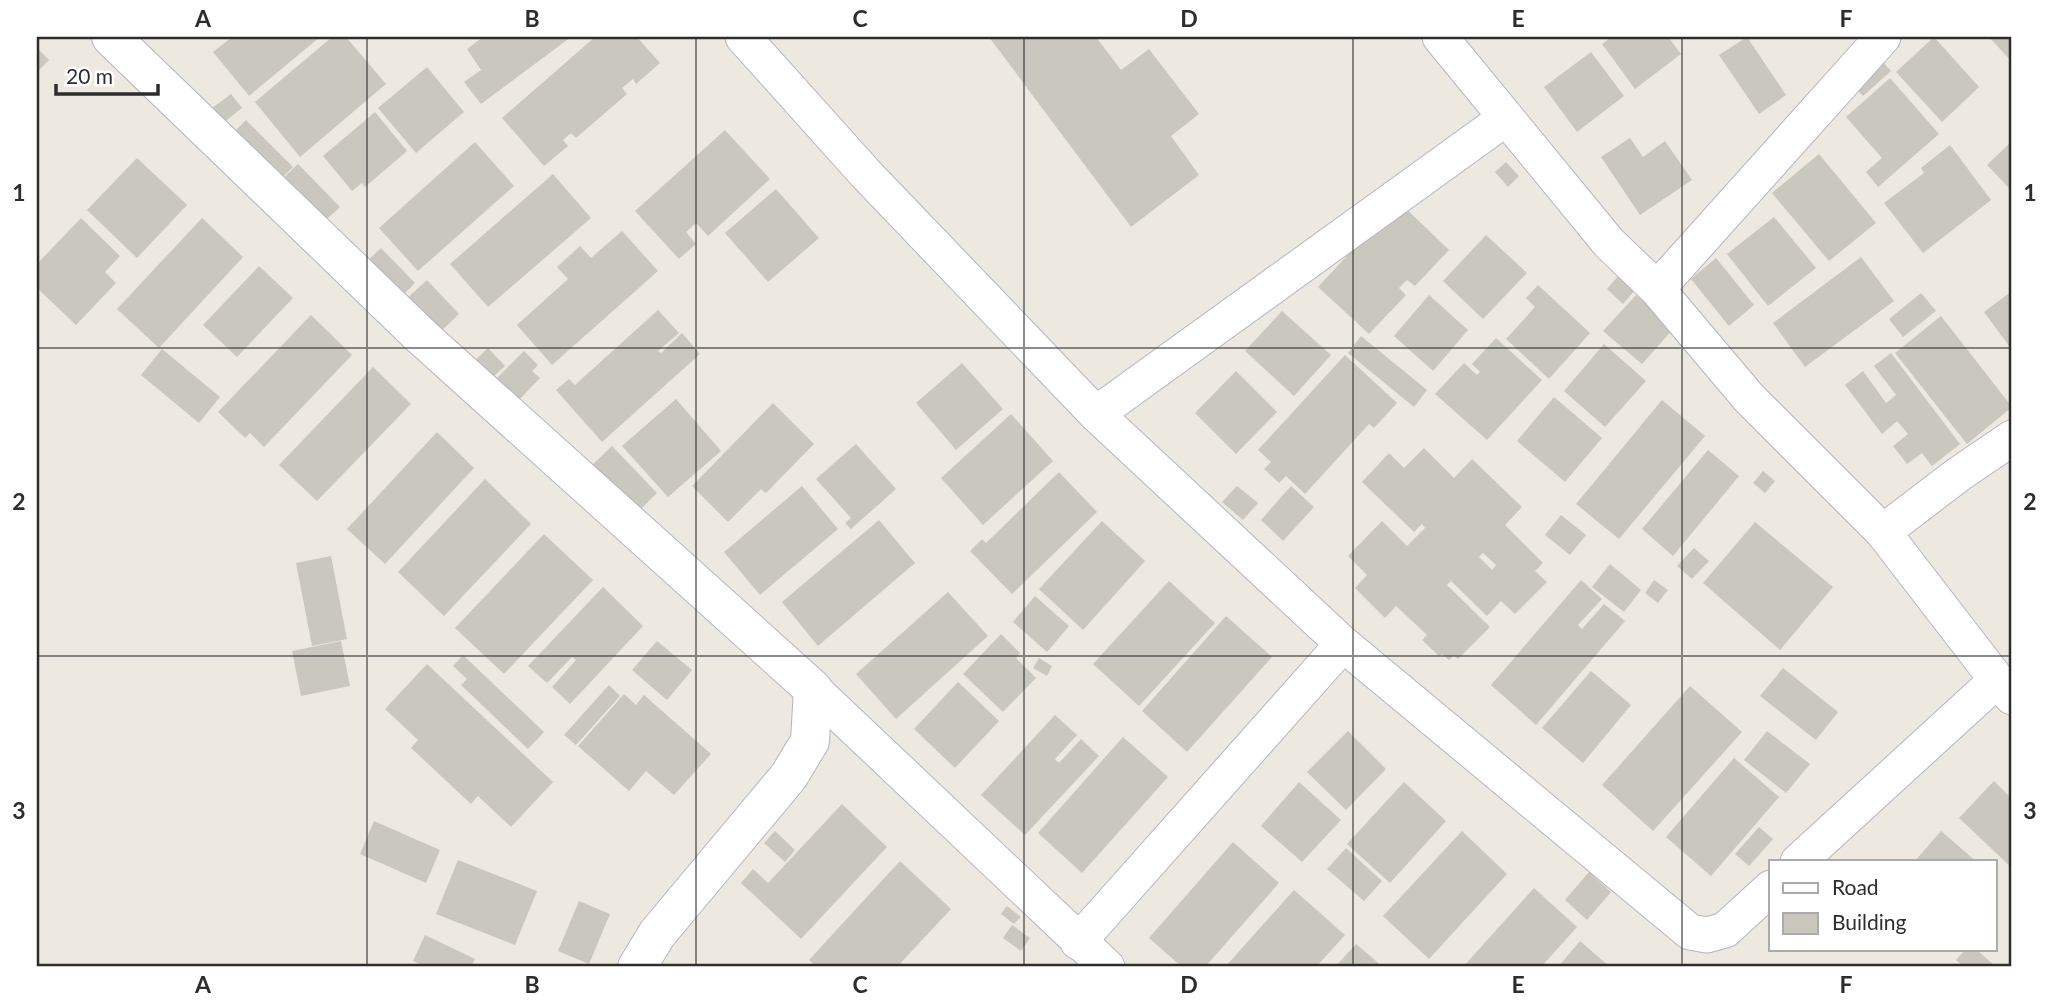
<svg xmlns="http://www.w3.org/2000/svg" width="2049" height="1004" font-family="Lato,sans-serif">
	<style>
		.building { fill: #cac7be; fill-rule: evenodd }
		.lines { fill: none; stroke-linecap: round; stroke-linejoin: round }
		.street-casing { stroke: #b3b5c0; stroke-width: 37 }
		.secondary-casing { stroke: #b3b5c0; stroke-width: 40 }
		.street { stroke: #fff; stroke-width: 35 }
		.secondary { stroke: #fff; stroke-width: 38 }
		.grid { fill: none; stroke: #2d2d2d; stroke-width: 2; stroke-opacity: 0.55 }
		.neatline { fill: none; stroke: #2d2d2d; stroke-width: 2.5 }
		.grid-label { font-size: 23px; text-anchor: middle; font-weight: bold; fill: #2d2d2d }
	</style>
	<rect width="100%" height="100%" fill="#eee9e0"/>
	<g class="building">
		<polygon points="232,37 320,37 249,96 213,52"/>
		<polygon points="332,37 346,37 386,84 300,157 255,102"/>
		<polygon points="483,37 571,37 481,104 464,82 481,70 467,49"/>
		<polygon points="595,37 637,37 660,63 636,84 633,79 622,88 627,94 576,138 571,133 563,140 568,146 544,166 502,118"/>
		<polygon points="989,37 1096,37 1121,70 1149,49 1199,114 1171,136 1199,175 1131,227"/>
		<polygon points="1612,37 1668,37 1681,54 1635,89 1602,44"/>
		<polygon points="1747,37 1786,95 1759,114 1719,55"/>
		<polygon points="1934,37 1979,87 1942,122 1896,72"/>
		<polygon points="1989,37 2012,37 2012,62"/>
		<polygon points="37,48 49,60 37,72"/>
		<polygon points="1591,52 1624,96 1577,132 1544,87"/>
		<polygon points="1880,59 1891,71 1863,96 1852,84"/>
		<polygon points="427,67 464,112 416,153 378,108"/>
		<polygon points="1890,78 1939,134 1878,187 1866,172 1882,158 1846,117"/>
		<polygon points="231,94 242,108 218,127 207,112"/>
		<polygon points="375,112 407,151 365,187 362,183 352,191 323,156"/>
		<polygon points="246,120 293,167 275,185 229,137"/>
		<polygon points="725,130 770,179 708,236 696,223 686,232 696,244 679,259 635,211"/>
		<polygon points="1630,138 1643,157 1665,141 1692,180 1640,215 1601,157"/>
		<polygon points="2012,141 2012,186 2010,189 1987,165"/>
		<polygon points="475,142 514,186 418,271 379,228"/>
		<polygon points="1950,145 1991,200 1923,253 1884,203 1924,173 1921,168"/>
		<polygon points="1819,154 1876,223 1829,261 1772,193"/>
		<polygon points="137,158 187,205 137,258 87,210"/>
		<polygon points="1506,162 1519,176 1508,187 1495,172"/>
		<polygon points="298,164 340,207 316,229 275,186"/>
		<polygon points="553,174 591,218 488,307 450,264"/>
		<polygon points="776,189 819,238 768,282 725,233"/>
		<polygon points="1398,201 1449,250 1415,286 1407,280 1399,288 1406,295 1369,334 1318,287"/>
		<polygon points="1774,217 1816,268 1768,306 1727,254"/>
		<polygon points="81,218 120,256 105,272 116,283 76,325 37,288 37,264"/>
		<polygon points="202,218 243,257 159,348 117,309"/>
		<polygon points="622,231 658,271 552,365 517,325 568,279 557,267 580,246 591,258"/>
		<polygon points="1486,235 1527,273 1483,319 1443,281"/>
		<polygon points="381,248 415,283 397,301 358,270"/>
		<polygon points="1861,257 1894,301 1805,367 1773,323"/>
		<polygon points="1716,258 1754,305 1729,326 1691,279"/>
		<polygon points="259,266 293,298 237,357 203,325"/>
		<polygon points="1619,275 1635,290 1623,304 1607,289"/>
		<polygon points="427,280 459,314 434,338 402,303"/>
		<polygon points="1538,285 1590,333 1549,379 1506,339 1535,307 1526,298"/>
		<polygon points="2012,291 2012,350 1984,312"/>
		<polygon points="1921,293 1936,311 1903,337 1889,319"/>
		<polygon points="1429,295 1468,330 1433,371 1394,336"/>
		<polygon points="1636,295 1674,328 1642,364 1603,331"/>
		<polygon points="658,310 679,333 658,351 661,353 682,333 700,354 602,442 556,390 569,379 575,385"/>
		<polygon points="1282,311 1331,355 1294,396 1245,351"/>
		<polygon points="311,315 352,355 264,447 250,433 245,438 218,412"/>
		<polygon points="1941,316 2012,407 1967,444 1895,353"/>
		<polygon points="1361,336 1427,390 1414,407 1348,353"/>
		<polygon points="1496,338 1542,380 1487,440 1435,394 1464,363 1477,375 1480,372 1472,364"/>
		<polygon points="1604,344 1646,381 1605,427 1564,391"/>
		<polygon points="488,348 505,366 482,387 465,370"/>
		<polygon points="162,349 220,397 199,423 141,375"/>
		<polygon points="524,351 538,365 532,371 540,378 515,404 492,383"/>
		<polygon points="1891,353 1960,444 1932,466 1922,453 1907,464 1893,446 1908,434 1897,421 1882,434 1845,385 1863,371 1886,403 1896,395 1874,366"/>
		<polygon points="1345,355 1397,403 1374,428 1369,424 1305,494 1286,476 1279,483 1264,469 1271,462 1258,450"/>
		<polygon points="962,363 1003,409 956,450 916,403"/>
		<polygon points="373,367 411,404 317,501 279,465"/>
		<polygon points="1236,371 1277,412 1236,454 1195,413"/>
		<polygon points="1554,397 1602,438 1565,482 1517,441"/>
		<polygon points="676,399 721,451 668,497 622,446"/>
		<polygon points="1662,400 1705,436 1619,539 1576,504"/>
		<polygon points="773,403 814,444 766,493 761,489 728,522 692,486"/>
		<polygon points="1011,414 1053,461 983,525 941,478"/>
		<polygon points="437,432 474,468 385,564 347,529"/>
		<polygon points="856,444 896,489 851,529 845,523 851,518 816,479"/>
		<polygon points="612,446 657,493 637,513 586,471"/>
		<path d="M1424,448L1454,478L1472,459L1522,507L1505,525L1543,563L1535,571L1547,582L1515,614L1501,601L1487,616L1451,581L1447,585L1490,627L1458,659L1454,655L1449,660L1442,654L1439,656L1422,640L1427,635L1396,606L1385,618L1355,588L1367,575L1348,556L1382,521L1407,546L1425,528L1422,524L1414,532L1362,482L1389,453L1404,468ZM1483,553L1496,565L1492,570L1479,557Z"/>
		<polygon points="1708,450 1739,476 1673,556 1642,529"/>
		<polygon points="1763,471 1775,481 1765,493 1753,483"/>
		<polygon points="1059,472 1097,512 1012,594 970,551 982,539 986,543"/>
		<polygon points="485,479 531,524 444,616 398,572"/>
		<polygon points="802,486 838,529 760,595 724,552"/>
		<polygon points="1237,486 1258,503 1243,520 1222,502"/>
		<polygon points="1291,486 1314,507 1283,541 1261,520"/>
		<polygon points="1561,515 1586,535 1570,555 1545,535"/>
		<polygon points="879,520 915,563 818,646 782,602"/>
		<polygon points="1102,521 1145,561 1083,630 1039,589"/>
		<polygon points="1755,522 1833,587 1780,650 1703,583"/>
		<polygon points="544,534 593,580 504,674 455,628"/>
		<polygon points="1694,548 1709,561 1692,579 1677,566"/>
		<polygon points="331,556 347,639 312,646 296,563"/>
		<polygon points="1610,564 1641,590 1624,612 1592,587"/>
		<polygon points="1581,580 1602,599 1578,625 1582,629 1604,604 1625,621 1536,725 1491,685"/>
		<polygon points="1654,580 1668,590 1658,603 1645,593"/>
		<polygon points="1169,581 1215,623 1139,706 1093,664"/>
		<polygon points="603,587 643,626 570,704 552,687 576,660 572,657 547,683 528,666"/>
		<polygon points="948,592 988,636 896,719 856,674"/>
		<polygon points="1035,596 1069,626 1047,652 1013,622"/>
		<polygon points="1226,616 1272,657 1187,752 1142,711"/>
		<polygon points="1001,634 1020,653 1016,658 1036,678 1003,712 963,674"/>
		<polygon points="341,641 350,686 301,696 292,651"/>
		<polygon points="657,641 692,670 667,700 632,670"/>
		<polygon points="463,655 544,732 528,749 461,685 467,679 453,666"/>
		<polygon points="1039,658 1052,666 1047,676 1033,668"/>
		<polygon points="427,664 553,782 511,827 478,796 471,804 411,748 418,740 385,709"/>
		<polygon points="1783,668 1838,712 1816,740 1760,696"/>
		<polygon points="1591,671 1631,705 1583,763 1542,728"/>
		<polygon points="958,682 999,721 955,768 914,729"/>
		<polygon points="609,685 620,696 576,745 564,735"/>
		<polygon points="1690,686 1742,732 1653,831 1602,785"/>
		<polygon points="624,694 636,705 644,695 711,754 674,795 646,771 629,791 578,746"/>
		<polygon points="1055,715 1077,735 1055,759 1059,763 1081,739 1099,756 1025,835 981,795"/>
		<polygon points="1348,731 1386,769 1346,810 1307,772"/>
		<polygon points="1767,731 1810,764 1786,793 1744,760"/>
		<polygon points="1123,737 1168,777 1082,873 1038,833"/>
		<polygon points="1734,758 1779,797 1711,876 1666,837"/>
		<polygon points="1994,781 2012,799 2012,868 1959,818"/>
		<polygon points="1299,782 1341,820 1302,862 1261,826"/>
		<polygon points="1404,782 1446,821 1390,883 1347,844"/>
		<polygon points="842,804 887,847 801,939 741,883 753,869 768,883"/>
		<polygon points="374,821 440,850 426,883 360,854"/>
		<polygon points="1759,827 1773,839 1749,866 1735,854"/>
		<polygon points="775,831 795,850 785,862 764,843"/>
		<polygon points="1462,831 1507,874 1429,959 1383,916"/>
		<polygon points="1941,831 1977,862 1914,862"/>
		<polygon points="1233,842 1279,883 1205,967 1182,967 1149,938"/>
		<polygon points="1346,848 1382,881 1364,901 1327,869"/>
		<polygon points="458,860 537,891 515,945 436,914"/>
		<polygon points="900,861 951,909 897,967 817,967 809,960"/>
		<polygon points="1589,872 1611,892 1587,920 1565,900"/>
		<polygon points="1534,888 1577,927 1541,967 1463,967"/>
		<polygon points="1294,890 1345,935 1316,967 1225,967"/>
		<polygon points="579,901 610,914 589,964 558,951"/>
		<polygon points="1007,906 1021,917 1014,924 1001,914"/>
		<polygon points="1012,925 1030,938 1021,951 1003,938"/>
		<polygon points="425,935 475,959 471,967 426,967 413,961"/>
		<polygon points="1580,941 1610,967 1558,967"/>
		<polygon points="1356,944 1383,967 1335,967"/>
		<polygon points="1965,950 1977,950 1996,967 1964,967 1956,960"/>
	</g>
	<g class="lines">
		<defs>
			<g id="street">
				<polyline points="743,37 866,174 1096,414 1343,644 1690,932 1707,935 1725,930 1771,888"/>
				<polyline points="1440,37 1609,243 1657,289 1749,398 1883,532 1997,680 2012,697"/>
				<polyline points="1657,289 1883,37"/>
				<polyline points="1096,414 1506,118"/>
				<polyline points="1883,532 1959,474 2012,438"/>
				<polyline points="813,689 1107,967"/>
				<polyline points="1798,862 1997,680"/>
				<polyline points="1078,942 1343,644"/>
			</g>
			<polyline id="secondary" points="111,37 422,337 813,689 810,741 789,776 657,934 637,967"/>
		</defs>
		<use href="#street" class="street-casing"/>
		<use href="#secondary" class="secondary-casing"/>
		<use href="#street" class="street"/>
		<use href="#secondary" class="secondary"/>
	</g>
	<path class="grid" d="M367,37V967M696,37V967M1024,37V967M1353,37V967M1682,37V967M37,348H2012M37,656H2012"/>
	<rect width="2049" height="1004" fill="none" stroke="#ffffff" stroke-width="77"/>
	<rect x="1769" y="860" width="228" height="91" fill="#ffffff" stroke="#ababab" stroke-width="2"/>
	<rect x="1783" y="883" width="35" height="10" fill="#ffffff" stroke="#ababab" stroke-width="2"/>
	<text x="1832" y="895" font-size="21" fill="#2d2d2d">Road</text>
	<rect x="1783" y="913" width="35" height="21" fill="#cac7be" stroke="#ababab" stroke-width="2"/>
	<text x="1832" y="930" font-size="21" fill="#2d2d2d">Building</text>
	<path d="M56 84v10h102v-10" fill="none" stroke="#2d2d2d" stroke-width="3.5"/>
	<text x="66" y="84" font-size="21" fill="#2d2d2d" stroke="#ffffff" stroke-width="5" paint-order="stroke">20 m</text>
	<rect x="38" y="38" width="1972" height="927" class="neatline"/>
	<g class="grid-label">
		<text x="203" y="27">A</text>
		<text x="532" y="27">B</text>
		<text x="860" y="27">C</text>
		<text x="1189" y="27">D</text>
		<text x="1518" y="27">E</text>
		<text x="1846" y="27">F</text>
		<text x="19" y="201">1</text>
		<text x="2030" y="201">1</text>
		<text x="19" y="510">2</text>
		<text x="2030" y="510">2</text>
		<text x="19" y="819">3</text>
		<text x="2030" y="819">3</text>
		<text x="203" y="993">A</text>
		<text x="532" y="993">B</text>
		<text x="860" y="993">C</text>
		<text x="1189" y="993">D</text>
		<text x="1518" y="993">E</text>
		<text x="1846" y="993">F</text>
	</g>
</svg>
